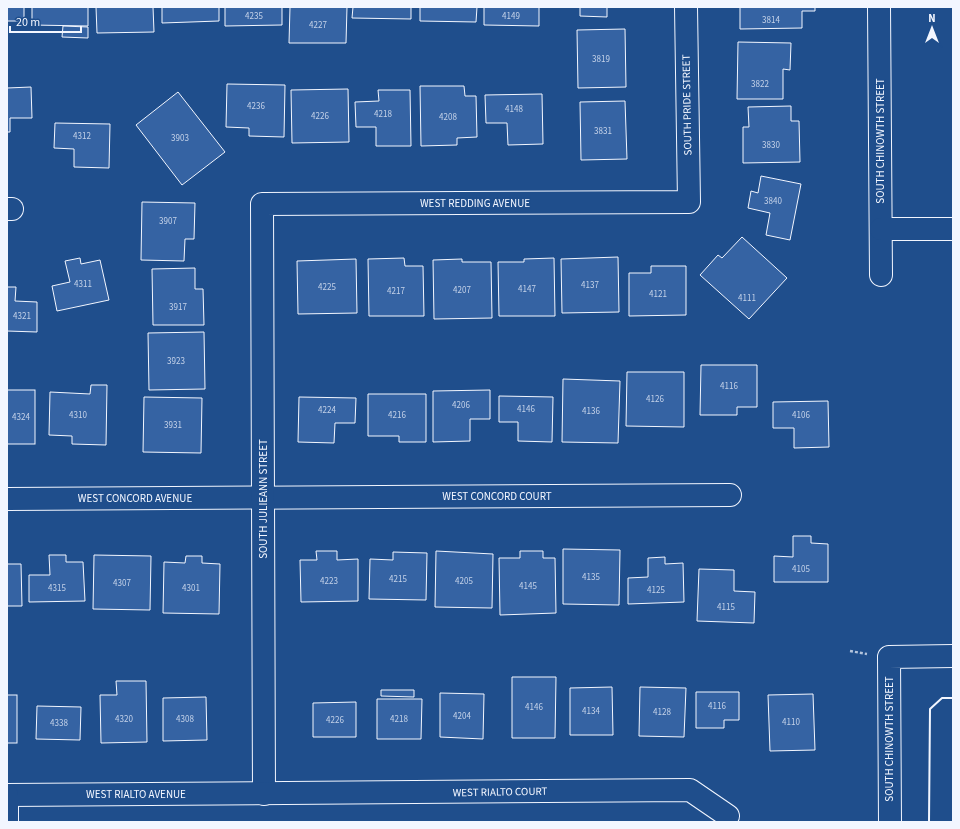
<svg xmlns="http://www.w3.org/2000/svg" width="960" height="829" font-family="'Source Sans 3',sans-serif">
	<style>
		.building { fill: #3563a3; stroke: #f2f6ff }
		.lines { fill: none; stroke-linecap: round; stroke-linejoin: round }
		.minor-casing { stroke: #f2f6ff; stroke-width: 24 }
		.path { stroke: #b3c4dc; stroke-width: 2.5; stroke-dasharray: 3 2; stroke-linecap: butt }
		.minor { stroke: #1f4e8c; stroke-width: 22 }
		.wall { stroke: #f2f6ff; stroke-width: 2 }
		.labels { text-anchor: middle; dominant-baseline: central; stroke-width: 3; stroke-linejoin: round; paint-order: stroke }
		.number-label { font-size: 9px; fill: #c3d1e8 }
		.street-label { font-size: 11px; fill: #f2f6ff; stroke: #1f4e8c }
	</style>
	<rect width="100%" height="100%" fill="#1f4e8c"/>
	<g class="building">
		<rect x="7" y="7" width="17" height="14"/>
		<polygon points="32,7 88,7 88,26 32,25"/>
		<polygon points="96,7 153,7 154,32 97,33"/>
		<polygon points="162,7 219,7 219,21 162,23"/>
		<polygon points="225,7 282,7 282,25 225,26"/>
		<polygon points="290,7 347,7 346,43 289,43"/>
		<polygon points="353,7 411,7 411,19 352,18"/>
		<polygon points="420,7 477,7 476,22 420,21"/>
		<polygon points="484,7 539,7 539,26 484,25"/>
		<polygon points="580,7 607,7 607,17 580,16"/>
		<polygon points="740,7 815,7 815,11 802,11 802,28 740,29"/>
		<polygon points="63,26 88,27 88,38 62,37"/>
		<polygon points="625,29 626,87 578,88 577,30"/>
		<polygon points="738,42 791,43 790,70 783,69 783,99 737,99"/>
		<polygon points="227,84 285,85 284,137 249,136 249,128 226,127"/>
		<polygon points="420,86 464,86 465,96 476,96 477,137 457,138 457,145 421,146"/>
		<polygon points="31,87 32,118 10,118 10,132 7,132 7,88"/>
		<polygon points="348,89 349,142 292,143 291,90"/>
		<polygon points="378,90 410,90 411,146 376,146 376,127 356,127 355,102 379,101"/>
		<polygon points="178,92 225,152 182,185 136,125"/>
		<polygon points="542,94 543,144 508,145 507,123 486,123 485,95"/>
		<polygon points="625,101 627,159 581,160 580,102"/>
		<polygon points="791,106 791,121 799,121 800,162 743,163 743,127 749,127 748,107"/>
		<polygon points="55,123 110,124 109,168 74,167 74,149 54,148"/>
		<polygon points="761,176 801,184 790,240 766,235 770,213 748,208 751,191 758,193"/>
		<polygon points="142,202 195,203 194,239 185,239 184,261 141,260"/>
		<polygon points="742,237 787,278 749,319 700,275 718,255 722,258"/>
		<polygon points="618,257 619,312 562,313 561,259"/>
		<polygon points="80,258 81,264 100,260 109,300 57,311 52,286 70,282 65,261"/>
		<polygon points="404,258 405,266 423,266 424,316 369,316 368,259"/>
		<polygon points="554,258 555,316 499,316 498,262 524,262 524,259"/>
		<polygon points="356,259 357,313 298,314 297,261"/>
		<polygon points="462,259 462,262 491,262 492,318 434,319 433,260"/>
		<polygon points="651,266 686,266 686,315 629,316 629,273 651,273"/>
		<polygon points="195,268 195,289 203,289 204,325 153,325 152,269"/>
		<polygon points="7,287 16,287 15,301 37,302 37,332 7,331"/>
		<polygon points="204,332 205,389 149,390 148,333"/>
		<polygon points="701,365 757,365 757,407 737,407 737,415 700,415"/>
		<polygon points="627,372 684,372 684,427 626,426"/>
		<polygon points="563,379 620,381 618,443 562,442"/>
		<polygon points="91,385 107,385 106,445 72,444 72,436 49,435 50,392 90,394"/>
		<rect x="7" y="390" width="28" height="54"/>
		<polygon points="490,390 490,419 470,419 470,441 433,442 433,391"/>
		<polygon points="368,394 426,394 426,442 399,442 399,436 368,436"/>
		<polygon points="499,396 553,397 552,442 518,441 518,422 499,422"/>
		<polygon points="144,397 202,398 201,453 143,452"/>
		<polygon points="299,397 356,398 355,423 335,423 334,443 298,442"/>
		<polygon points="828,401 829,447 794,448 794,428 773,428 773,402"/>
		<polygon points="793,536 811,536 811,543 828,544 828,582 774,582 774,556 793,557"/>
		<polygon points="563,549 620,550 619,605 563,604"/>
		<polygon points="316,551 337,551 337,560 358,559 358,601 301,602 300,560 317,560"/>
		<polygon points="436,551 493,554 492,608 435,607"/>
		<polygon points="520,551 543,551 543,558 555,558 556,613 500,615 499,558 520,558"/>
		<polygon points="393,552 427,553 426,600 369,599 370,559 393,560"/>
		<polygon points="49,555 66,555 66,562 83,562 85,601 29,602 29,575 50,575"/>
		<polygon points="94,555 151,556 150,610 93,609"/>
		<polygon points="186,556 202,556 202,563 220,564 219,614 163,613 164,562 185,563"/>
		<polygon points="665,557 665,564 683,563 684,602 628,604 628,578 648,577 648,558"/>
		<polygon points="7,564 21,564 22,606 7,606"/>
		<polygon points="699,569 734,570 734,591 755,592 754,623 697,621"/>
		<polygon points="512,677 556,677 555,738 512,738"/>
		<polygon points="116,681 146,681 147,742 101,743 100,695 117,695"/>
		<polygon points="612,687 613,735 570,735 570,688"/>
		<polygon points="640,687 686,688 684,737 639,736"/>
		<polygon points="381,690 414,690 414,697 381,696"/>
		<polygon points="696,692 739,692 739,720 724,720 724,728 696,728"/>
		<polygon points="440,693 484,694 483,739 440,737"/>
		<polygon points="813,694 815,750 770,751 768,695"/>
		<rect x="7" y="695" width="10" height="48"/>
		<polygon points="206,697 207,740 163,741 163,698"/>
		<polygon points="377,699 422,699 421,739 377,739"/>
		<polygon points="356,702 356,737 313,737 313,703"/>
		<polygon points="37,706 81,707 80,740 36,739"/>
	</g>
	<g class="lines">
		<defs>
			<g id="minor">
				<polyline points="879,7 881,275"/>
				<polyline points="7,209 12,209"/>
				<polyline points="881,229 953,229"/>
				<polyline points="7,499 730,495"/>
				<polyline points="264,794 262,204 689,202 686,7"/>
				<polyline points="7,795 690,790 728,816"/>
				<polyline points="7,795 7,822"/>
				<polyline points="890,822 889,657 953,656"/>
			</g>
		</defs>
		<use href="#minor" class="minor-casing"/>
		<polyline class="path" points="850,651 867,654"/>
		<use href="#minor" class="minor"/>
		<polyline class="wall" points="929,822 930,709 942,698 953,698"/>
	</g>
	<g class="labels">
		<g class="number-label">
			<text x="254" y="16">4235</text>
			<text x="511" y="16">4149</text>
			<text x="771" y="20">3814</text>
			<text x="318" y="25">4227</text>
			<text x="601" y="59">3819</text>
			<text x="760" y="84">3822</text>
			<text x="256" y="106">4236</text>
			<text x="514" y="109">4148</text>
			<text x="383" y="114">4218</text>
			<text x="320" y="116">4226</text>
			<text x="448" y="117">4208</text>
			<text x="603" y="131">3831</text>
			<text x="82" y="136">4312</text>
			<text x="180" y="138">3903</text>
			<text x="771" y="145">3830</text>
			<text x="773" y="201">3840</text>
			<text x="168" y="221">3907</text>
			<text x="83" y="284">4311</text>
			<text x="590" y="285">4137</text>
			<text x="327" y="287">4225</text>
			<text x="527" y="289">4147</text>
			<text x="462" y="290">4207</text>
			<text x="396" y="291">4217</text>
			<text x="658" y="294">4121</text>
			<text x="747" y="298">4111</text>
			<text x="178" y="307">3917</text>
			<text x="22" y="316">4321</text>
			<text x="176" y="361">3923</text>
			<text x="729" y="386">4116</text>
			<text x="655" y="399">4126</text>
			<text x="461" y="405">4206</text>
			<text x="526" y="409">4146</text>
			<text x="327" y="410">4224</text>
			<text x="591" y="411">4136</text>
			<text x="78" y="415">4310</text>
			<text x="397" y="415">4216</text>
			<text x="801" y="415">4106</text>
			<text x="21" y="417">4324</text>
			<text x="173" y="425">3931</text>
			<text x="801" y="569">4105</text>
			<text x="591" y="577">4135</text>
			<text x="398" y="579">4215</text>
			<text x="329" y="581">4223</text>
			<text x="464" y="581">4205</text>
			<text x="122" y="583">4307</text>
			<text x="528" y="586">4145</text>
			<text x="57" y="588">4315</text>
			<text x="191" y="588">4301</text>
			<text x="656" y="590">4125</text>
			<text x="726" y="607">4115</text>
			<text x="717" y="706">4116</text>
			<text x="534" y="707">4146</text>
			<text x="591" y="711">4134</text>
			<text x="662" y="712">4128</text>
			<text x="462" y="716">4204</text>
			<text x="124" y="719">4320</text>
			<text x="185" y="719">4308</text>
			<text x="399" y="719">4218</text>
			<text x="335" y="720">4226</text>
			<text x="791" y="722">4110</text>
			<text x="59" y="723">4338</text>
		</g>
		<g class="street-label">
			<text transform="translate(687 105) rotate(-91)">SOUTH PRIDE STREET</text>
			<text transform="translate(880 141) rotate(-90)">SOUTH CHINOWTH STREET</text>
			<text x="475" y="203">WEST REDDING AVENUE</text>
			<text x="497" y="496">WEST CONCORD COURT</text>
			<text x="135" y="498">WEST CONCORD AVENUE</text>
			<text transform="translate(263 499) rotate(-90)">SOUTH JULIEANN STREET</text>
			<text transform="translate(889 739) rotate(-90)">SOUTH CHINOWTH STREET</text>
			<text transform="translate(500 792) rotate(-1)">WEST RIALTO COURT</text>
			<text x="136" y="794">WEST RIALTO AVENUE</text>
		</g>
	</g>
	<rect width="960" height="829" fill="none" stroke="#f2f6ff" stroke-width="16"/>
	<g transform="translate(932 28)" stroke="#1f4e8c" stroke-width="3" paint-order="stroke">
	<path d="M0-3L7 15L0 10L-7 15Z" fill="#f2f6ff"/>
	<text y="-6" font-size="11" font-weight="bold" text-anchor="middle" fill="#f2f6ff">N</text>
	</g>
	<path d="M10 26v6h71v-6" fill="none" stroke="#f2f6ff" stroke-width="2"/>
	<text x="16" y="26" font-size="12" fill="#f2f6ff" stroke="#1f4e8c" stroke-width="3" paint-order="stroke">20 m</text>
</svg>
